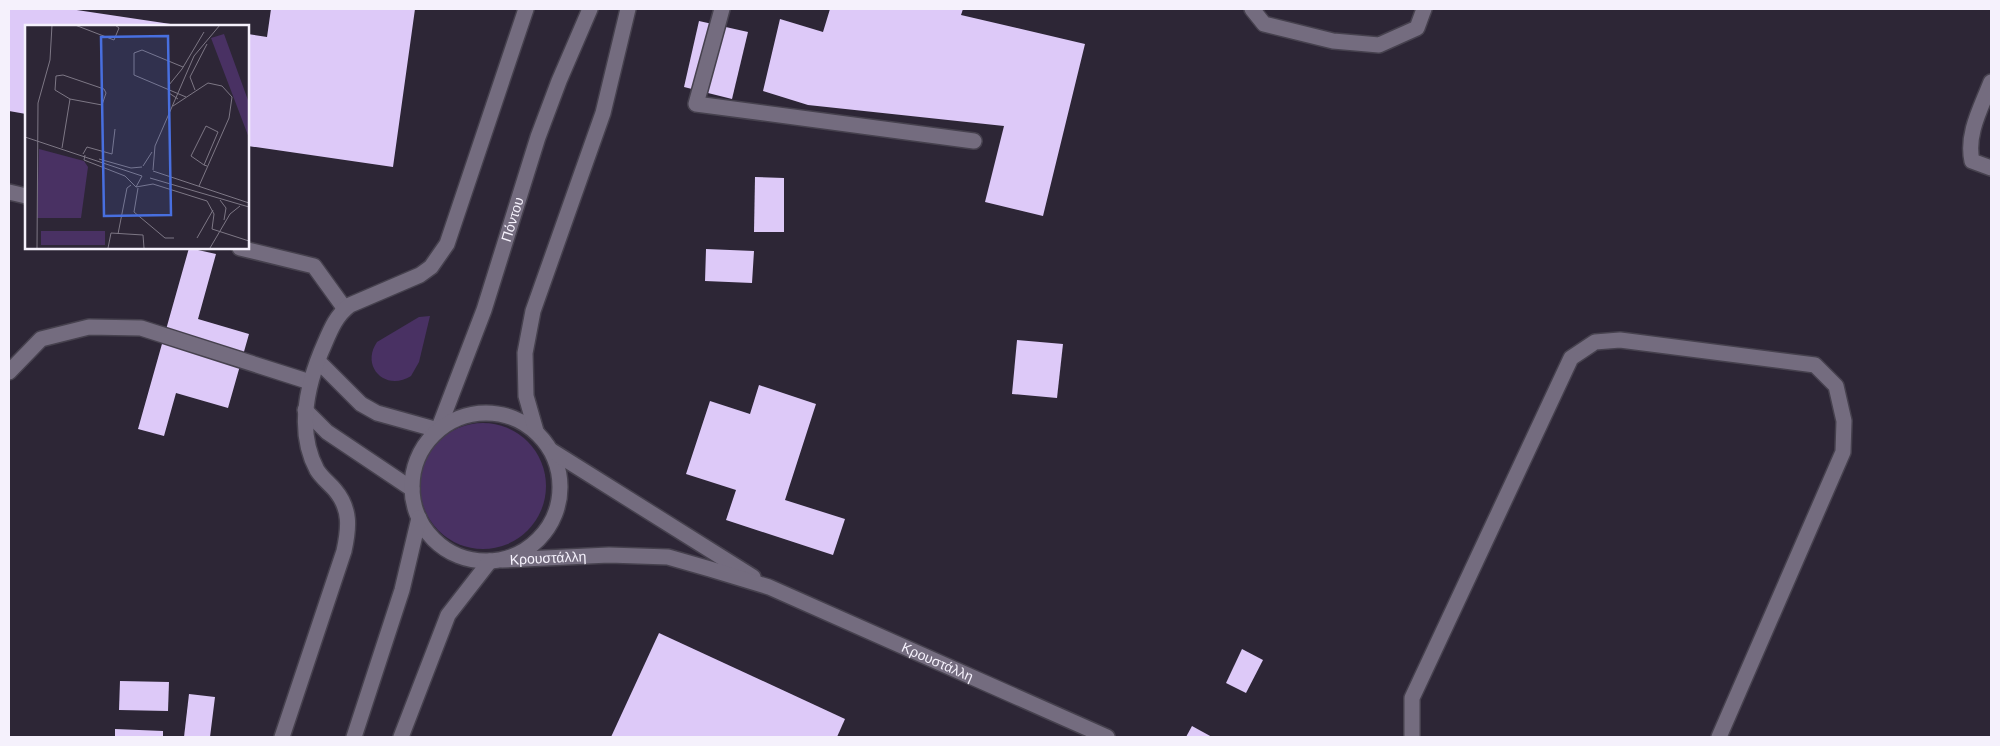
<svg xmlns="http://www.w3.org/2000/svg" width="2000" height="746" font-family="'Work Sans',sans-serif">
	<style>
		.green { fill: #493163 }
		.building { fill: #ddc9f8 }
		.lines { fill: none; stroke-linecap: round; stroke-linejoin: round }
		.minor-casing { stroke: #46414e; stroke-width: 18 }
		.minor { stroke: #746c7f; stroke-width: 15 }
		.labels { text-anchor: middle; dominant-baseline: central; stroke-width: 5; stroke-linejoin: round; paint-order: stroke }
		.street-label { font-size: 14px; fill: #f5f1fc; stroke: #2d2636 }
		.inset-road { fill: none; stroke: #7d7785; stroke-width: 1 }
		.view { fill: #486fdf; fill-opacity: 0.15; stroke: #486fdf; stroke-width: 2.5 }
		.inset-edge { fill: none; stroke: #f5f1fc; stroke-width: 2.5 }
	</style>
	<rect width="100%" height="100%" fill="#2d2636"/>
	<g class="green">
		<path d="M430,316L419,362L411,376C386,392 360,367 377,342L419,317Z"/>
		<circle cx="483" cy="486" r="63"/>
	</g>
	<g class="building">
		<polygon points="9,9 70,9 184,26 26,26 26,114 9,111"/>
		<polygon points="271,9 415,9 393,167 248,146 248,34 267,37"/>
		<polygon points="830,9 963,9 961,15 1085,44 1043,216 985,202 1004,126 808,105 763,91 780,19 823,32"/>
		<polygon points="699,21 748,32 732,99 684,87"/>
		<polygon points="755,177 784,178 784,232 754,232"/>
		<polygon points="189,248 216,254 198,319 249,334 228,408 176,393 164,436 138,429"/>
		<polygon points="706,249 754,251 752,283 705,281"/>
		<polygon points="1017,340 1063,344 1057,398 1012,394"/>
		<polygon points="759,385 816,404 785,500 845,519 833,555 726,520 736,490 686,474 710,401 750,414"/>
		<polygon points="659,633 845,719 837,737 611,737"/>
		<polygon points="1242,649 1263,660 1246,693 1226,683"/>
		<polygon points="120,681 169,682 168,711 119,710"/>
		<polygon points="189,694 215,697 210,737 184,737"/>
		<polygon points="1192,726 1212,737 1186,737"/>
		<polygon points="115,729 163,731 163,737 115,737"/>
	</g>
	<g class="lines">
		<defs>
			<g id="minor">
				<polyline points="722,9 696,104 974,141"/>
				<polyline points="1252,9 1264,24 1333,41 1379,45 1417,28 1424,9"/>
				<path d="M1991,82C1981,108 1966,134 1972,161L1991,168"/>
				<polyline points="9,192 26,196"/>
				<polyline points="240,248 314,266 345,309"/>
				<path id="s1" d="M318,361L361,404L377,413L438,430L484,310L538,137L559,81L590,9"/>
				<polyline points="9,372 41,339 89,327 141,328 310,382"/>
				<polyline points="305,410 327,432 412,489"/>
				<circle cx="486" cy="487" r="74"/>
				<polyline points="536,431 526,396 525,353 533,311 603,113 628,9"/>
				<polyline points="552,451 753,577"/>
				<path id="s2" d="M502,560L609,555L668,557L710,569L769,587L1107,737"/>
				<path d="M282,737L344,551C349,528 351,509 335,490C329,483 322,478 317,470C297,433 306,389 321,352C329,334 334,317 350,305L420,275L431,267L447,244L526,9"/>
				<polyline points="354,737 402,590 419,518"/>
				<polyline points="401,737 448,615 490,561"/>
				<polyline points="1412,737 1412,698 1571,358 1595,342 1620,340 1815,365 1836,386 1844,421 1843,452 1719,737"/>
			</g>
		</defs>
		<use href="#minor" class="minor-casing"/>
		<use href="#minor" class="minor"/>
	</g>
	<g class="labels">
		<g class="street-label">
			<text stroke="none"><textPath href="#s1" startOffset="366">Πόντου</textPath></text>
			<text stroke="none"><textPath href="#s2" startOffset="46">Κρουστάλλη</textPath></text>
			<text stroke="none"><textPath href="#s2" startOffset="456">Κρουστάλλη</textPath></text>
		</g>
	</g>
	<g transform="translate(25 25)">
		<rect width="224" height="224" fill="#2d2636"/>
		<path d="M199,9L224,78V113L186,13ZM14,124L59,136L63,142L56,193H12ZM16,206H80V220H16Z" fill="#493163"/>
		<path class="inset-road" d="M50,0L89,15L94,3L90,0M158,42L117,25L109,28V50L161,72M170,65L165,52L182,19M153,74L144,68V60L157,44L179,7M148,81L183,58L197,61L207,72L204,93L174,161M0,112L117,151L111,162M37,123L45,74L30,65L31,51L38,50L79,64L81,68L77,80L45,74M58,129L62,122L87,129L90,104M60,130L59,135L100,151L111,162L128,159L182,176L189,189L187,204L224,216M74,134L106,143L117,142M179,140L166,131L181,101L193,107L179,140L182,141M118,141L127,127M128,145L130,121L169,31L195,0M128,146L224,178M125,153L224,182M113,163L109,187L140,213H149M195,175L201,183L199,195M93,209L102,163L106,160M172,213L188,185M12,223L13,78L25,35L27,0M83,223L86,208L118,210L119,223M185,223L205,189L215,181"/>
		<path class="view" d="M143,11L146,190L79,191L76,12Z"/>
		<rect width="224" height="224" class="inset-edge"/>
	</g>
	<rect width="2000" height="746" fill="none" stroke="#f5f1fc" stroke-width="20"/>
</svg>
